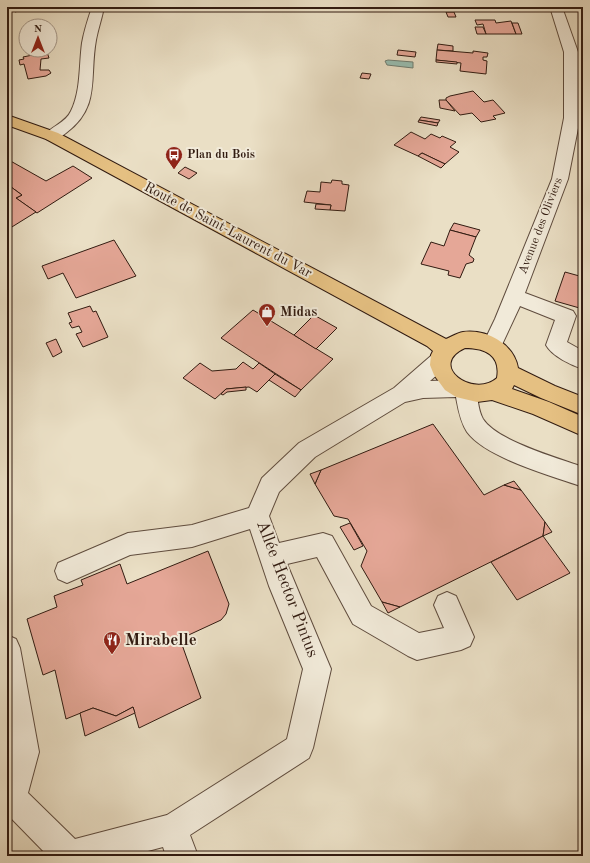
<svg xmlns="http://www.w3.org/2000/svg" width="590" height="863" font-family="'Old Standard TT',serif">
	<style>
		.water { fill: #98bdb0; stroke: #6f7c70 }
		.building { fill: #e5a797; stroke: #311b11 }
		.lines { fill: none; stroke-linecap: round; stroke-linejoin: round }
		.minor-casing { stroke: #5f4c3e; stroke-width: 2 }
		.major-casing { stroke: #311b11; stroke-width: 2 }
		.minor { fill: #f1ead9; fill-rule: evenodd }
		.major { fill: #e5c082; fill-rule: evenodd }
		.labels { text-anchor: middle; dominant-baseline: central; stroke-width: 4; stroke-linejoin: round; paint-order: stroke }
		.far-poi-label { font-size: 12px; font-weight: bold; fill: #311b11; stroke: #f1ead9; text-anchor: start }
		.far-street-label { font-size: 12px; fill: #311b11; stroke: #f1ead9 }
		.street-label { font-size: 14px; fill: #311b11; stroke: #f1ead9 }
		.poi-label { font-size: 14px; font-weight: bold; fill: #311b11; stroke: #f1ead9; text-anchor: start }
		.near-street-label { font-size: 17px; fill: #311b11; stroke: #f1ead9 }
		.near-poi-label { font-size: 17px; font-weight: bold; fill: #311b11; stroke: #f1ead9; text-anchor: start }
	</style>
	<rect width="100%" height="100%" fill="#eadfc5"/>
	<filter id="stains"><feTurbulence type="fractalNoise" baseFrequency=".005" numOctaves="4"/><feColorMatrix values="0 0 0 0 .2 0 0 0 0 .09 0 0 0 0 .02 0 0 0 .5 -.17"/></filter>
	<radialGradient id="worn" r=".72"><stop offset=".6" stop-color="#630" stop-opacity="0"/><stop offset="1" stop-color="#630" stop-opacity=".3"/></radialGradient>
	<polygon class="water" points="388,60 413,62 413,68 387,65 385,61"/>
	<g class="building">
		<polygon points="11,7 33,7 15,12"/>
		<polygon points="446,12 454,12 456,17 448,17"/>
		<polygon points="475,20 495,20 496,23 511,21 516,34 486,34 483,24 477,25"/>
		<polygon points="512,23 518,23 522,34 516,34"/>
		<polygon points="475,27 483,27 486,34 477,34"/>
		<polygon points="438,44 453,46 453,51 437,50"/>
		<polygon points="398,50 416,52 415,57 397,55"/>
		<polygon points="437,50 473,53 473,51 488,53 487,57 483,57 483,60 487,61 486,74 460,71 461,63 436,60"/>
		<polygon points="47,52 49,58 41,59 40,70 49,70 51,73 46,76 28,79 24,64 20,65 19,60 24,59 23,57"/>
		<polygon points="436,60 457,62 457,64 436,62"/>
		<polygon points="362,73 371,74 369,79 360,78"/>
		<polygon points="473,91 484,102 493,100 505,113 493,116 496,119 481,122 472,113 460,115 446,100 446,98 450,96"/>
		<polygon points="439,100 446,100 455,111 440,108"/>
		<polygon points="421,117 440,120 438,123 419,120"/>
		<polygon points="419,120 438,123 437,126 418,122"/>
		<polygon points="411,132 425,139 431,134 440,138 442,136 456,142 450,147 459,152 445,164 422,153 418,156 394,145"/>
		<polygon points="422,153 445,164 441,168 418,156"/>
		<polygon points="7,159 46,181 73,166 92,178 37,213 16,198 22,195 7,184"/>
		<polygon points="185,167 197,173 189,179 178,173"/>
		<polygon points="332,180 342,181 342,184 349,185 345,211 330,210 331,205 304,202 307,191 320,192 321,182 331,183"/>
		<polygon points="7,184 22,195 16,198 36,212 7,230"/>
		<polygon points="316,204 331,205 330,210 315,209"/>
		<polygon points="454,223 480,230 476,237 450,230"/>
		<polygon points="450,230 476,237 469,255 474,259 473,262 466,264 460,278 448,275 449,271 421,264 431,242 444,246"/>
		<polygon points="114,240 136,276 76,298 63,273 48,279 42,266"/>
		<polygon points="565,272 583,277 583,309 555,301"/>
		<polygon points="90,306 93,312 96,311 108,337 83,347 76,334 82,332 79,326 72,328 69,323 72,322 68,313"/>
		<polygon points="253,310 333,359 301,390 221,338"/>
		<polygon points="314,315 337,328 316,349 294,335"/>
		<polygon points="56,339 62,352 53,357 46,343"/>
		<polygon points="243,362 253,369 259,363 275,374 257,392 249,387 226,389 215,399 183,378 200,363 212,371 236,369"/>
		<polygon points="275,374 301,390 295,397 269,380"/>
		<polygon points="246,387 246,390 227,392 223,395 221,394 226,389"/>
		<polygon points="433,424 484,495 504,485 521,490 545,522 543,536 400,607 382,602 361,566 367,551 348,519 334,516 315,484 321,470"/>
		<polygon points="321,470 315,484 310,474"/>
		<polygon points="514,481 521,490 504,485"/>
		<polygon points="545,522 552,532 543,536"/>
		<polygon points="350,523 363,546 354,550 340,527"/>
		<polygon points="543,536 570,573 517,600 491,562"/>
		<polygon points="208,551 229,604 226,614 221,620 180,639 201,698 139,728 133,707 116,716 93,708 66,719 55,670 43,675 27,619 57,607 54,596 83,585 81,580 120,564 127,584"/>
		<polygon points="382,602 400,607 388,613"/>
		<polygon points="133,707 135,713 85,736 80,713 93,708 116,716"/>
	</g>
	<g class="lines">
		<defs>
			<g id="minor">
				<path d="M92,7H104C102,18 98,29 96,40C89,78 101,107 66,133C59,138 55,141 46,139L44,136C51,126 66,123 71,111C81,91 79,65 82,43C84,31 88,19 92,7Z"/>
				<path d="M550,7H562L578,52L580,118L568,179L525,293L573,311L576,316L567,342L583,351V369C571,365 552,356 546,345L555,320L520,306L499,351L492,354L485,351L482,346L495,319L552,179L564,118V52Z"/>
				<path d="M439,353L446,355L449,361L446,367L430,381L457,380L473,386C479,396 477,409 483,419C497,441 558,458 583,467V487C552,476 486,458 467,432C460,421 458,408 456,397L423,398L405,402L315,457L279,492L269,516L279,543L323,533L332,536L371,606L419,633L444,628L434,605L438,596L447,592L456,596L474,637L470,646L461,650L417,660L408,656L353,624L317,557L287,564L331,669L313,748L309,758L190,835L198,856H166L163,847L129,856H48L7,814V764L11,752L7,730V635L16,639L20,648L39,752L28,793L75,839L167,815L287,739L303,669L269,586L250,529L192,547L130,555L67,583L58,579L55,571L58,563L128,533L192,525L249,508L262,478L299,443L394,388L432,355Z"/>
			</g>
			<path id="major" d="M7,115L58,133L446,339C451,337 457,333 463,332C487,329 514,344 518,368L555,386L583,397V415L541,398L514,385L512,389L549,402L583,417V436L533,414L492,400L477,402L456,397L445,390L434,375L430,365L431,355L433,351L427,346L46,139L7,125ZM465,348C485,348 501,355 497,378C473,399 427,365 465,348Z"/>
		</defs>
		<use href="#minor" class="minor-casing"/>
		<use href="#major" class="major-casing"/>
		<use href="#minor" class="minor"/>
		<use href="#major" class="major"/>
	</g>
	<defs>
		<symbol id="bus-pin" viewBox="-11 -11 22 30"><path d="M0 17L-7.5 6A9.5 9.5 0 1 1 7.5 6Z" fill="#8f2418" stroke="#f1ead9"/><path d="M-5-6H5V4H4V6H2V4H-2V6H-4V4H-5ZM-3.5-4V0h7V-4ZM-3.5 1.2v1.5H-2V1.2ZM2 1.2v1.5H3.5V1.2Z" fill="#fff"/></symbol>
		<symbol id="shop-pin" viewBox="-11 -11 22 30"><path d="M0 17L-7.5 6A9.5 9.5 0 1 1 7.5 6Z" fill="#8f2418" stroke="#f1ead9"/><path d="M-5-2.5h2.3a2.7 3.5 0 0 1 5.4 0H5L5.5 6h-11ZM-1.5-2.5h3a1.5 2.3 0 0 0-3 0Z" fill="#fff"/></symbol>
		<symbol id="restaurant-pin" viewBox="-11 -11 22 30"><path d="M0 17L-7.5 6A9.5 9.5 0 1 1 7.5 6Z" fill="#8f2418" stroke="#f1ead9"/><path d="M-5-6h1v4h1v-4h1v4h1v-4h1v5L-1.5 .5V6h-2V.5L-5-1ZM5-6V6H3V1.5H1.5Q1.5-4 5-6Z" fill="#fff"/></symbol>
	</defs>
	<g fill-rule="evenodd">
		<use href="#bus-pin" x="164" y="145" width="20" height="27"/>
		<use href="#shop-pin" x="257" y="302" width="20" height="27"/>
		<use href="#restaurant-pin" x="102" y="630" width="20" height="27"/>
	</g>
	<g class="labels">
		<g class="far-poi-label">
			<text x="187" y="155">Plan du Bois</text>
		</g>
		<g class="far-street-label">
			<text transform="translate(541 226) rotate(-69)">Avenue des Oliviers</text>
		</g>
		<g class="street-label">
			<text transform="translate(228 230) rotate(28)">Route de Saint-Laurent du Var</text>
		</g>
		<g class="poi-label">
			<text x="280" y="312">Midas</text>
		</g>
		<g class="near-street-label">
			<text transform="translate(287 589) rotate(69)">Allée Hector Pintus</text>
		</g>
		<g class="near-poi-label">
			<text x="125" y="640">Mirabelle</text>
		</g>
	</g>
	<rect width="590" height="863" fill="none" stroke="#eadfc5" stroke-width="24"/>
	<rect x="8" y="8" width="574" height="847" fill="none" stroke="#311b11" stroke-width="2"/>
	<rect x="12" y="12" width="566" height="839" fill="none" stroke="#311b11"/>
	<g transform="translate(38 38)"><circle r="19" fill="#f1ead9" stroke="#a49789"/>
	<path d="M0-3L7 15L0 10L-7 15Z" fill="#8f2418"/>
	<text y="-6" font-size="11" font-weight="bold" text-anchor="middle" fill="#311b11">N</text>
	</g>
	<rect width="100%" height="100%" filter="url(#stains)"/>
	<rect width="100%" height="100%" fill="url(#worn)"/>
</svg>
